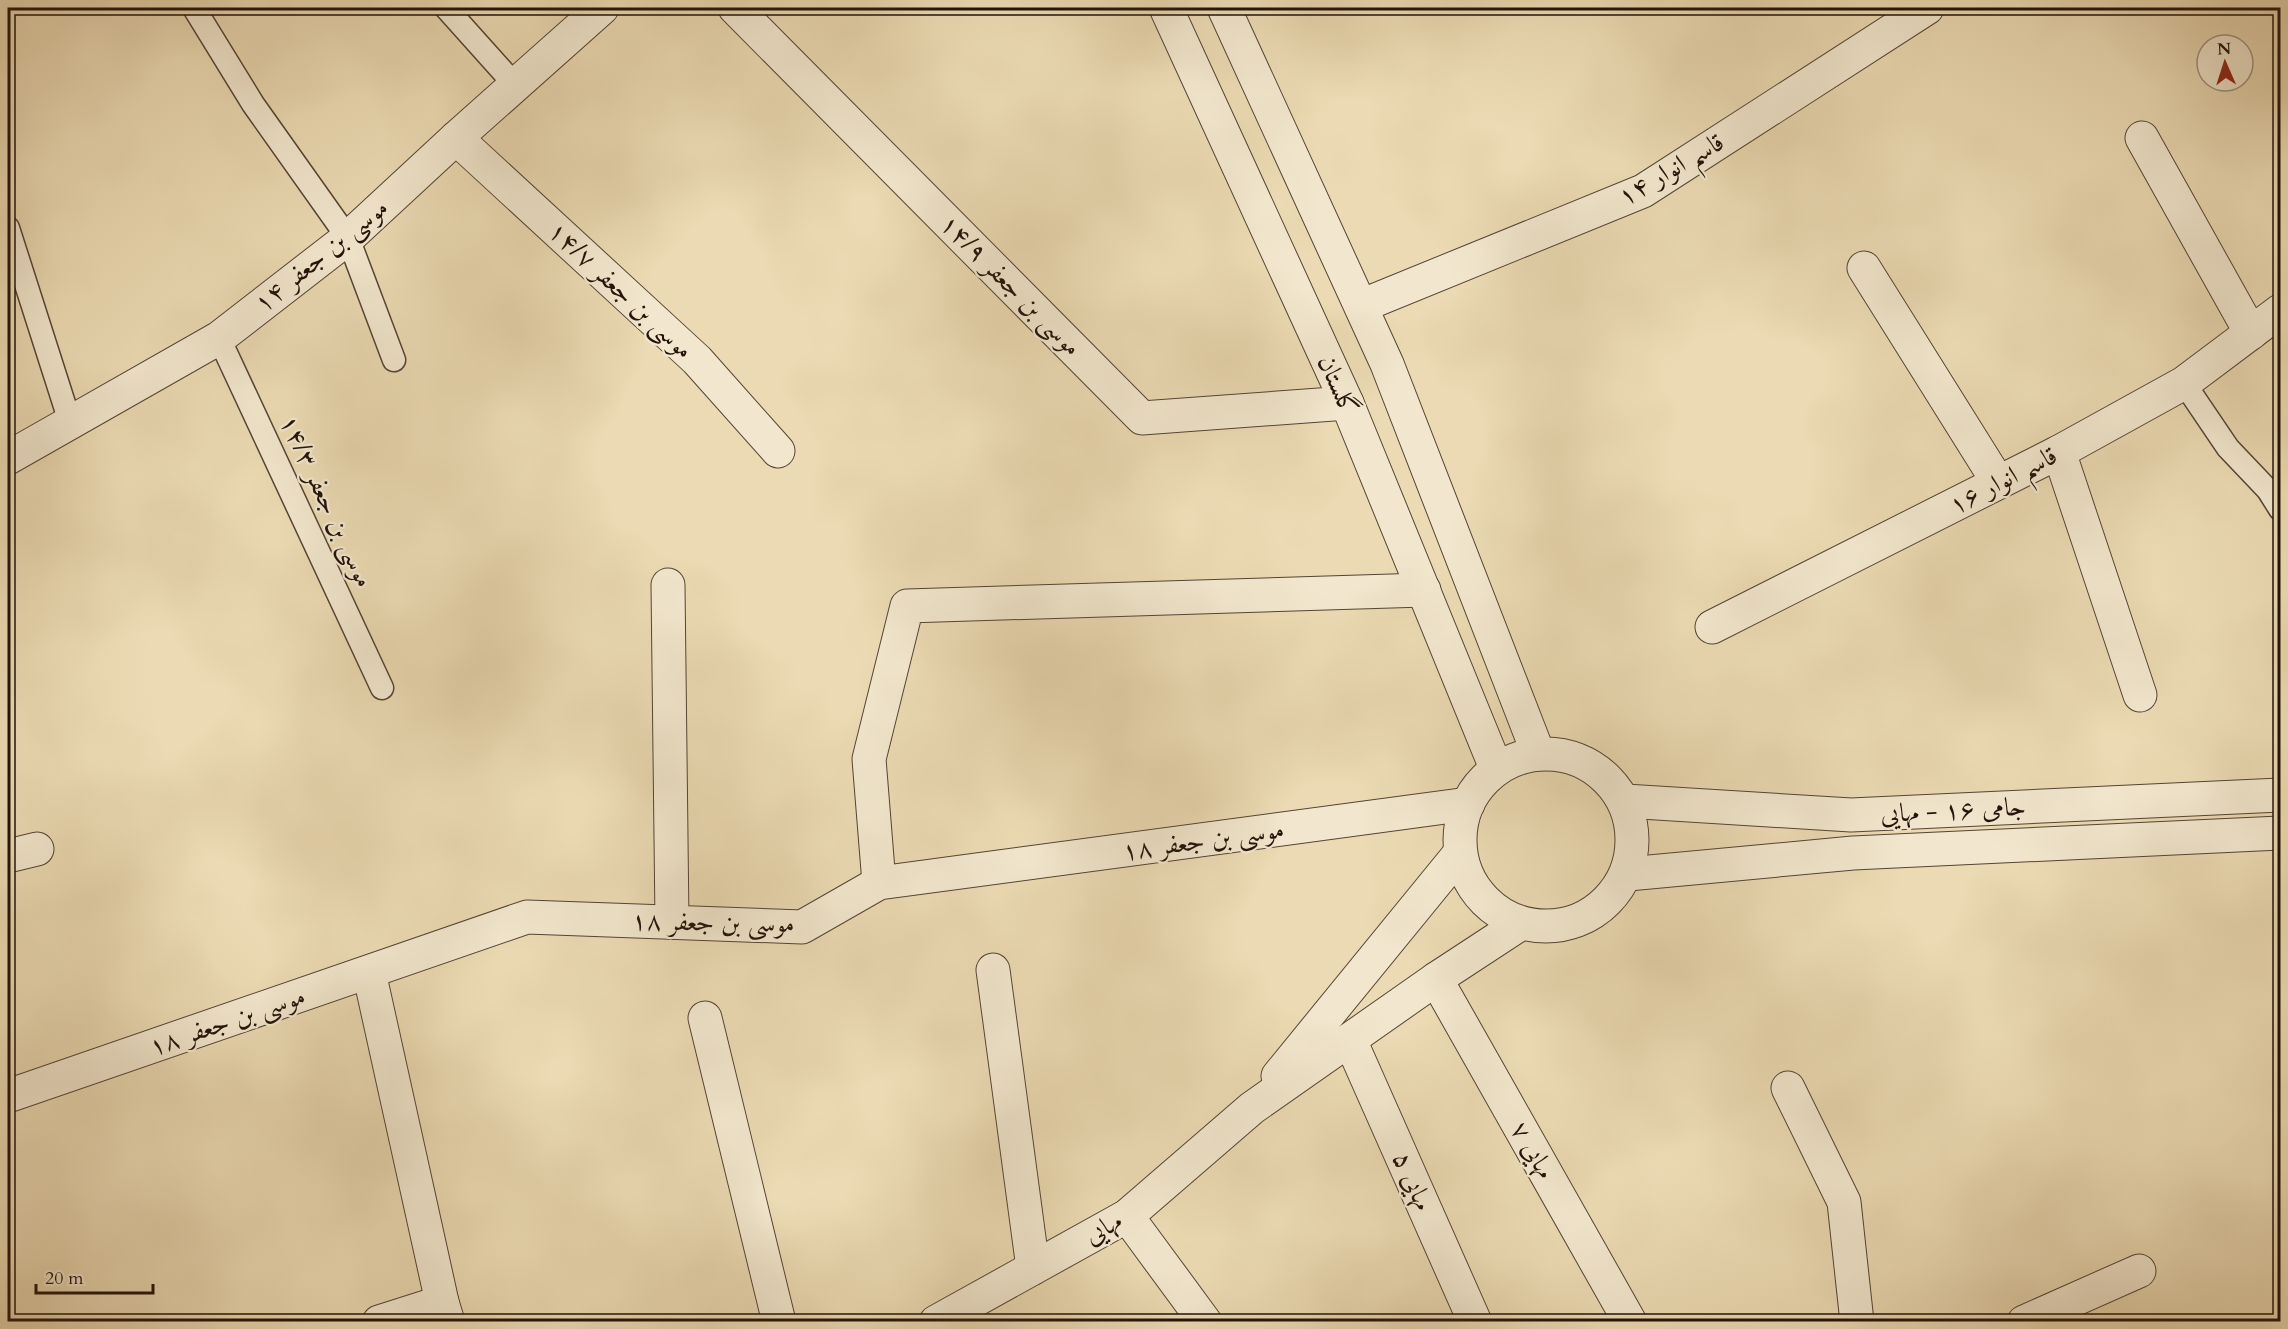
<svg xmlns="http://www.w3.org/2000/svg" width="2288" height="1329" font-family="Cardo,Amiri,serif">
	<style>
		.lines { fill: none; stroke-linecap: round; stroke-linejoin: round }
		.service-casing { stroke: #544434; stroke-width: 25 }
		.minor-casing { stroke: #544434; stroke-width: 35 }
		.tertiary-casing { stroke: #544434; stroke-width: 35 }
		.service { stroke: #f2e7ce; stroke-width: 22 }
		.minor { stroke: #f2e7ce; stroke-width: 33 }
		.tertiary { stroke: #f2e7ce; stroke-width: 33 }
		.labels { text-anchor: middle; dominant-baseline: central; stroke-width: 4.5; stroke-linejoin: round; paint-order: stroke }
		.street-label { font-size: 26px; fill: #221209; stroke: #f2e7ce }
	</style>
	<rect width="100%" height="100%" fill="#ebdab3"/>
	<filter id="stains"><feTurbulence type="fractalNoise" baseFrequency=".00333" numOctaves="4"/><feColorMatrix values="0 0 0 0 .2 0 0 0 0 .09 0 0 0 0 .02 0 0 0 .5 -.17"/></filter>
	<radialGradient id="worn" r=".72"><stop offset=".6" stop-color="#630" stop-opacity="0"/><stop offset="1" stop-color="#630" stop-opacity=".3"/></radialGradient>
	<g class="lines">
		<defs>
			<g id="service">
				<polyline points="194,8 253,104 348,238 394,360"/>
				<polyline points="446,8 515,85"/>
				<polyline points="8,228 70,422"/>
				<polyline points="219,338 382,688"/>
				<polyline points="2184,383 2228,448 2268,490 2280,509"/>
			</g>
			<g id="minor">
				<polyline points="735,8 1142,418 1347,403"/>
				<polyline points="456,138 697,360 778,451"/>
				<polyline points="2142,138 2251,333"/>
				<polyline points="1864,268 1998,482"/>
				<polyline points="1361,306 1643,191 1927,8"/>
				<polyline points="2059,452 2140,695"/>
				<polyline points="8,458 219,338 348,238 456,138 602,8"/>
				<polyline points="668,585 672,922"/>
				<polyline points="1712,627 2059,452 2184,383 2280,311"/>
				<polyline points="8,856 37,849"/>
				<polyline points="879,883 869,759 907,606 1424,590"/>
				<polyline points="993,970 1033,1268"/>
				<polyline points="369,972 442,1302 448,1322"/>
				<polyline points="1436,979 1630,1322"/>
				<polyline points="705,1018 779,1322"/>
				<polyline points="1350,1040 1475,1322"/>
				<polyline points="1788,1088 1844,1202 1857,1322"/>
				<polyline points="8,1096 527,917 802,927 879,883 1468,804"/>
				<polyline points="1127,1216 1205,1322"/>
				<polyline points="379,1322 442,1302"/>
				<polyline points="2024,1322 2139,1271"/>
			</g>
			<g id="tertiary">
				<polyline points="1166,8 1347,403 1496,768"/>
				<polyline points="1224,8 1387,364 1538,753"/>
				<circle cx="1546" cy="840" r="86"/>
				<polyline points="1625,801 1851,815 2280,795"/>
				<polyline points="1628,874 1853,853 2280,833"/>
				<polyline points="1278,1076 1460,853"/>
				<polyline points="936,1322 1127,1216 1252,1108 1436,979 1520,924"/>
			</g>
		</defs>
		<use href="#service" class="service-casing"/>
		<use href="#minor" class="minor-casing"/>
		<use href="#tertiary" class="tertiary-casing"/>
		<use href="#service" class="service"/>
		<use href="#minor" class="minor"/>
		<use href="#tertiary" class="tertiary"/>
	</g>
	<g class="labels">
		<g class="street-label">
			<text transform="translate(1671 169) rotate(-30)">قاسم انوار ۱۴</text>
			<text transform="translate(321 255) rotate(-39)">موسی بن جعفر ۱۴</text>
			<text transform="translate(1011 285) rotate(45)">موسی بن جعفر ۱۴/۹</text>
			<text transform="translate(621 290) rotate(43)">موسی بن جعفر ۱۴/۷</text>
			<text transform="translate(1338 385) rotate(66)">گلستان</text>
			<text transform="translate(2003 480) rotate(-27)">قاسم انوار ۱۶</text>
			<text transform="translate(327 501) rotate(65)">موسی بن جعفر ۱۴/۳</text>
			<text transform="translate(1953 810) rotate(-3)">جامی ۱۶ - مهایی</text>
			<text transform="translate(1203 840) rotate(-8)">موسی بن جعفر ۱۸</text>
			<text transform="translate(713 922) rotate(1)">موسی بن جعفر ۱۸</text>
			<text transform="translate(227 1021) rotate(-19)">موسی بن جعفر ۱۸</text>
			<text transform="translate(1533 1150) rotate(60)">مهایی ۷</text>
			<text transform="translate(1413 1181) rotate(66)">مهایی ۵</text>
			<text transform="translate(1103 1228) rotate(-30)">مهایی</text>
		</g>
	</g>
	<rect width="2288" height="1329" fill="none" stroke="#ebdab3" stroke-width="30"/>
	<rect x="9" y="9" width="2270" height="1311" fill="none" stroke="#221209" stroke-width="3"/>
	<rect x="15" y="15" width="2258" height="1299" fill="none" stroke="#221209" stroke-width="1.5"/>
	<g transform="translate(2225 63) rotate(357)"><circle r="28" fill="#f2e7ce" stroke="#9f927f" stroke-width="1.5"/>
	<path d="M0-4.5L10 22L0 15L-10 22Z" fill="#8f2418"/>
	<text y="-9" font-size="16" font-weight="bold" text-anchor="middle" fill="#221209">N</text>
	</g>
	<path d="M36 1284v9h117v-9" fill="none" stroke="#221209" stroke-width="3"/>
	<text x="45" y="1284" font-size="18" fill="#221209" stroke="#f2e7ce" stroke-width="4.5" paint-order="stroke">20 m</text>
	<rect width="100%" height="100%" filter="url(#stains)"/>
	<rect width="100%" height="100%" fill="url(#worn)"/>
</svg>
